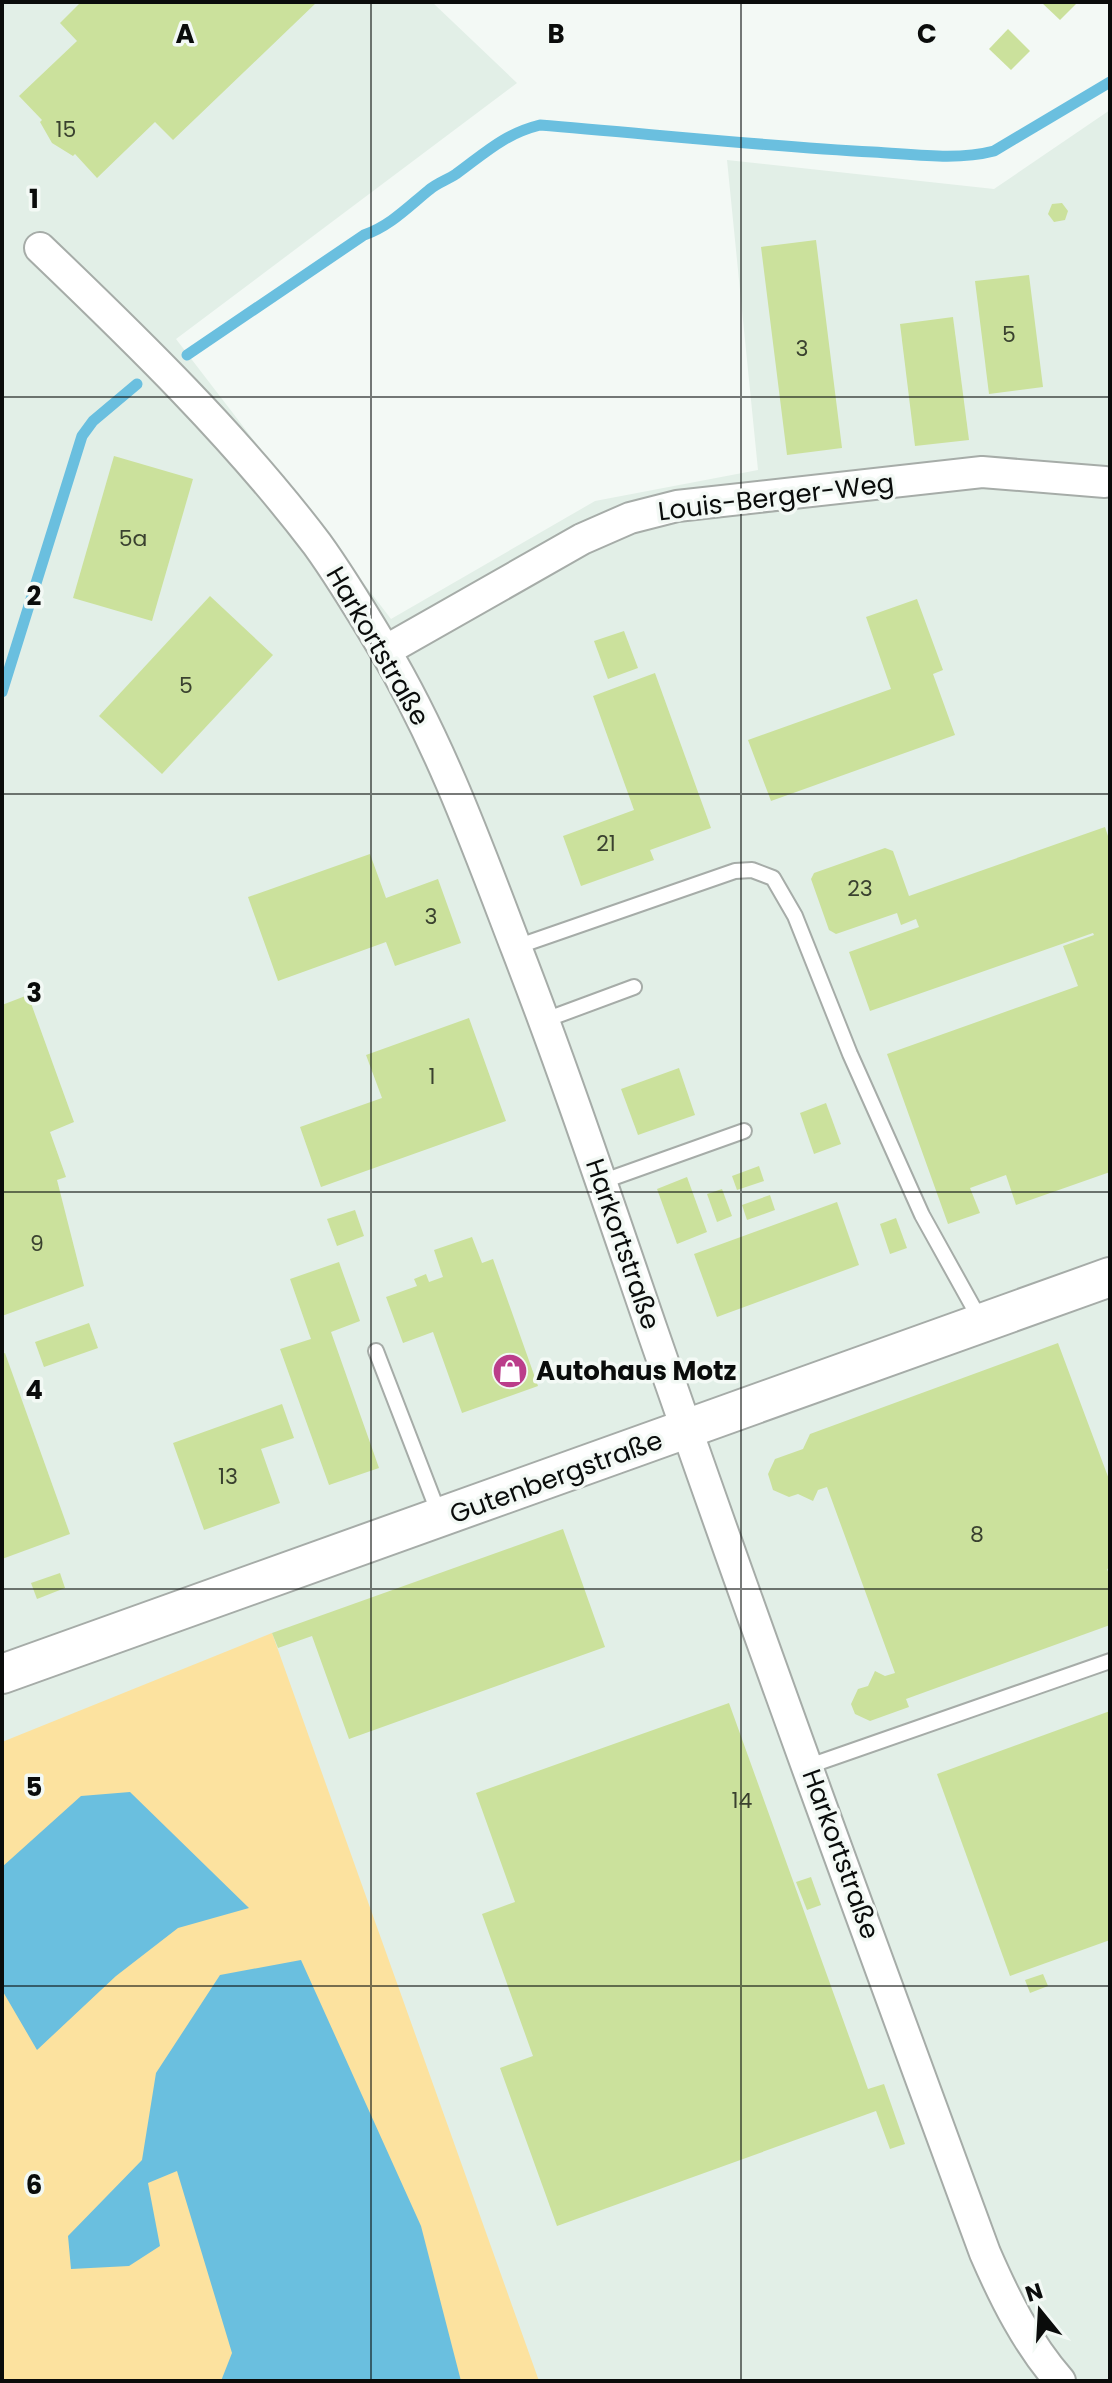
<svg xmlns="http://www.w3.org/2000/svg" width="1112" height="2383" font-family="Poppins,sans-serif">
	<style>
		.built { fill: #e2efe7 }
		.green { fill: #fce29f }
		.water { fill: #6abfdf }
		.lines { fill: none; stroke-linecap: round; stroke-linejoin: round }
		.stream { stroke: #6abfdf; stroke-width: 11 }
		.building { fill: #cbe19c }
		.service-casing { stroke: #a6aca8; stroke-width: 18 }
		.minor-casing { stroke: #a6aca8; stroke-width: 34 }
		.tertiary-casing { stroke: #a6aca8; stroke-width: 42 }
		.service { stroke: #fff; stroke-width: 14 }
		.minor { stroke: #fff; stroke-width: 30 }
		.tertiary { stroke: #fff; stroke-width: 38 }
		.grid { fill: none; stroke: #0a0c0b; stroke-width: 2; stroke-opacity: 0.55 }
		.labels { text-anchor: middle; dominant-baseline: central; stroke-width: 7; stroke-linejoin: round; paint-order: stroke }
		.number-label { font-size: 22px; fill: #3a412f }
		.street-label { font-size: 26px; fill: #0a0c0b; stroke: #f3f9f5 }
		.poi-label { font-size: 26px; font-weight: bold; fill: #0a0c0b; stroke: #f3f9f5; text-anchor: start }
		.grid-label { font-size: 26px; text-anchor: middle; font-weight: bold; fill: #0a0c0b; stroke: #f3f9f5; stroke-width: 7; stroke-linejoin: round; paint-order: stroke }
	</style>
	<rect width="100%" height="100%" fill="#f3f9f5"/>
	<polygon class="built" points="2,2 432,2 517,83 176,339 391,619 595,501 758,470 727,160 994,189 1110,110 1110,2381 2,2381"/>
	<polygon class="green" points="272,1633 539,2381 2,2381 2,1742"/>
	<g class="water">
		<polygon points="130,1792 249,1908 178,1928 116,1976 37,2050 2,1990 2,1867 81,1796"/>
		<polygon points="301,1960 421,2226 461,2381 221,2381 232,2353 177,2171 148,2183 160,2246 129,2266 71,2269 68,2236 142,2160 156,2073 220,1975"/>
	</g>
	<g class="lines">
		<g class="stream">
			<path d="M187,355L364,235C390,226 408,207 429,190C437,183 447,180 456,174C485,153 504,134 540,125C651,134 762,146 873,152C912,154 956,161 994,151L1110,82"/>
			<polyline points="2,692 82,436 93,421 137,384"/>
		</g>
	</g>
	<g class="building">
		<polygon points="81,2 317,2 173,140 155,122 97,178 75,154 73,156 52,143 40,122 42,120 19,96 77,41 60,23"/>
		<polygon points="1041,2 1078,2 1060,20"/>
		<polygon points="1008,29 1030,51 1011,70 989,49"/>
		<polygon points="1062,203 1068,211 1065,220 1054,222 1048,214 1052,204"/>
		<polygon points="816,240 842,448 787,455 761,247"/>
		<polygon points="1029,275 1043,387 989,394 975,281"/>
		<polygon points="953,317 969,440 915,446 900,324"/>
		<polygon points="114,456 193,479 152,621 73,598"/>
		<polygon points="210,596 273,655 162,774 99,716"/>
		<polygon points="917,599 943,670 933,674 955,735 771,801 748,740 891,689 866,617"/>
		<polygon points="624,631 638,668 608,679 594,641"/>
		<polygon points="655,673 711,828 650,850 654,860 581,886 563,836 634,810 593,696"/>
		<polygon points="1105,827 1110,842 1110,1172 1016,1205 1006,1175 970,1188 980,1213 948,1224 887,1054 1078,986 1063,946 1094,935 1093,933 870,1011 849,952 919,927 916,919 901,925 897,913 836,934 829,930 811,879 814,873 885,848 893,851 909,896"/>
		<polygon points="370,854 386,898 438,879 461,943 395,966 386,942 278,981 248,897"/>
		<polygon points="28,995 74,1122 50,1132 66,1177 57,1180 84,1286 2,1316 2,1005"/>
		<polygon points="469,1018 506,1121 321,1187 300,1127 382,1098 366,1055"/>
		<polygon points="679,1068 695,1115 638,1135 621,1089"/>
		<polygon points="826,1103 841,1144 814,1154 800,1113"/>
		<polygon points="759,1166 764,1181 737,1190 732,1176"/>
		<polygon points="687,1177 707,1232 677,1244 657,1189"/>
		<polygon points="722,1189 732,1216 717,1222 707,1194"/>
		<polygon points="770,1195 775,1210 747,1220 742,1205"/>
		<polygon points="837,1202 859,1265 717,1317 694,1254"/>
		<polygon points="355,1210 364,1236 337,1246 327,1219"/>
		<polygon points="896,1218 907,1248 890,1254 880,1224"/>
		<polygon points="472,1237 482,1263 493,1259 538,1386 462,1413 433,1332 403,1343 386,1297 417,1286 414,1279 426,1274 429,1282 443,1277 434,1250"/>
		<polygon points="339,1262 360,1321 331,1332 379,1468 329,1485 280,1349 311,1339 290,1279"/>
		<polygon points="89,1323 98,1348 44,1367 35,1342"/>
		<polygon points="1058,1343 1110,1482 1110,1568 1107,1569 1110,1577 1110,1625 906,1699 909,1707 870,1721 855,1714 851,1704 858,1689 868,1686 875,1671 885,1676 895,1673 827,1487 818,1490 813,1501 798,1494 789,1497 773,1490 768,1474 775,1459 803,1449 810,1434"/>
		<polygon points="5,1353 70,1534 2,1559 2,1354"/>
		<polygon points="282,1404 294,1438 261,1449 280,1503 204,1530 173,1443"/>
		<polygon points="563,1529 605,1647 349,1739 312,1636 278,1648 272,1633"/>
		<polygon points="60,1573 65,1588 37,1599 31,1583"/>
		<polygon points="729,1703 868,2089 884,2084 905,2144 890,2149 876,2111 557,2226 500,2068 533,2056 482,1914 515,1902 476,1793"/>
		<polygon points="1110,1711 1110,1940 1010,1976 937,1774"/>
		<polygon points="811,1877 821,1905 807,1910 796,1882"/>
		<polygon points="1043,1974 1048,1986 1030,1993 1025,1980"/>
	</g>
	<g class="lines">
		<defs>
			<g id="service">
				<polyline points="516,947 735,871 752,870 773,878 795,916 850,1054 922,1215 982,1323"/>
				<polyline points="545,1020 634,987"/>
				<polyline points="601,1182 744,1131"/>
				<polyline points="376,1351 439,1514"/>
				<polyline points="809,1766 1110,1661"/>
			</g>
			<g id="minor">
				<path d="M40,248C137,341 235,436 317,544C341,577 363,614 384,649C440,743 477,845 516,947C565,1073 608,1202 652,1330C759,1639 872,1946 985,2253C1005,2299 1027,2343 1060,2381"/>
				<polyline points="385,651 582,539 630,518 677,506 982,472 1105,482"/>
			</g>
			<polyline id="tertiary" points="2,1674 1110,1277"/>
		</defs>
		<use href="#service" class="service-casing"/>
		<use href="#minor" class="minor-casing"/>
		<use href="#tertiary" class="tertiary-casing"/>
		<use href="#service" class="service"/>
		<use href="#minor" class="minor"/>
		<use href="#tertiary" class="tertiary"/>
	</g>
	<path class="grid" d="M371,2V2381M741,2V2381M2,397H1110M2,794H1110M2,1192H1110M2,1589H1110M2,1986H1110"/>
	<defs>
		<symbol id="shop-disc" viewBox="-11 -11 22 22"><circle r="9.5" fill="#bb3d8a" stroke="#f3f9f5"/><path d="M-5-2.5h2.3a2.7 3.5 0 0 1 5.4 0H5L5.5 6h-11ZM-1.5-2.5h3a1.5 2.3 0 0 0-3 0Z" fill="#fff"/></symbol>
	</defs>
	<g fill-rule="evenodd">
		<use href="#shop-disc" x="490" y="1351" width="40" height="40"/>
	</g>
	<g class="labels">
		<g class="number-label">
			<text x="66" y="129">15</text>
			<text x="1009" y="334">5</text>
			<text x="802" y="348">3</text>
			<text x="133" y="538">5a</text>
			<text x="186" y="685">5</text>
			<text x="606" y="843">21</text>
			<text x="860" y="888">23</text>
			<text x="431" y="916">3</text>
			<text x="432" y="1076">1</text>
			<text x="37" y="1243">9</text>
			<text x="228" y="1476">13</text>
			<text x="977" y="1534">8</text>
			<text x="742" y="1800">14</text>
		</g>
		<g class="street-label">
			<text transform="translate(776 497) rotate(-7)">Louis-Berger-Weg</text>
			<text transform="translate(378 646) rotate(60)">Harkortstraße</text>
			<text transform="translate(623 1244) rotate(71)">Harkortstraße</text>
			<text transform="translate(556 1477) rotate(-20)">Gutenbergstraße</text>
			<text transform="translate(841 1854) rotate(70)">Harkortstraße</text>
		</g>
		<g class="poi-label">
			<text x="536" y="1371">Autohaus Motz</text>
		</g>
	</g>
	<g class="grid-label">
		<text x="185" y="43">A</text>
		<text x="556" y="43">B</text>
		<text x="927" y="43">C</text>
		<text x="34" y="208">1</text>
		<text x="34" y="605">2</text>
		<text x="34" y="1002">3</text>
		<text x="34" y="1399">4</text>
		<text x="34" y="1796">5</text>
		<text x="34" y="2194">6</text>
	</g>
	<rect width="1112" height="2383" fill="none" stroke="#0a0c0b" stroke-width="8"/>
	<g transform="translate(1040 2311) rotate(342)" stroke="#f3f9f5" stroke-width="6" paint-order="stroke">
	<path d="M0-6L14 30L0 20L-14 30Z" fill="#0a0c0b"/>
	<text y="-12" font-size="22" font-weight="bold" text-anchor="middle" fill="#0a0c0b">N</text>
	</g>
</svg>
